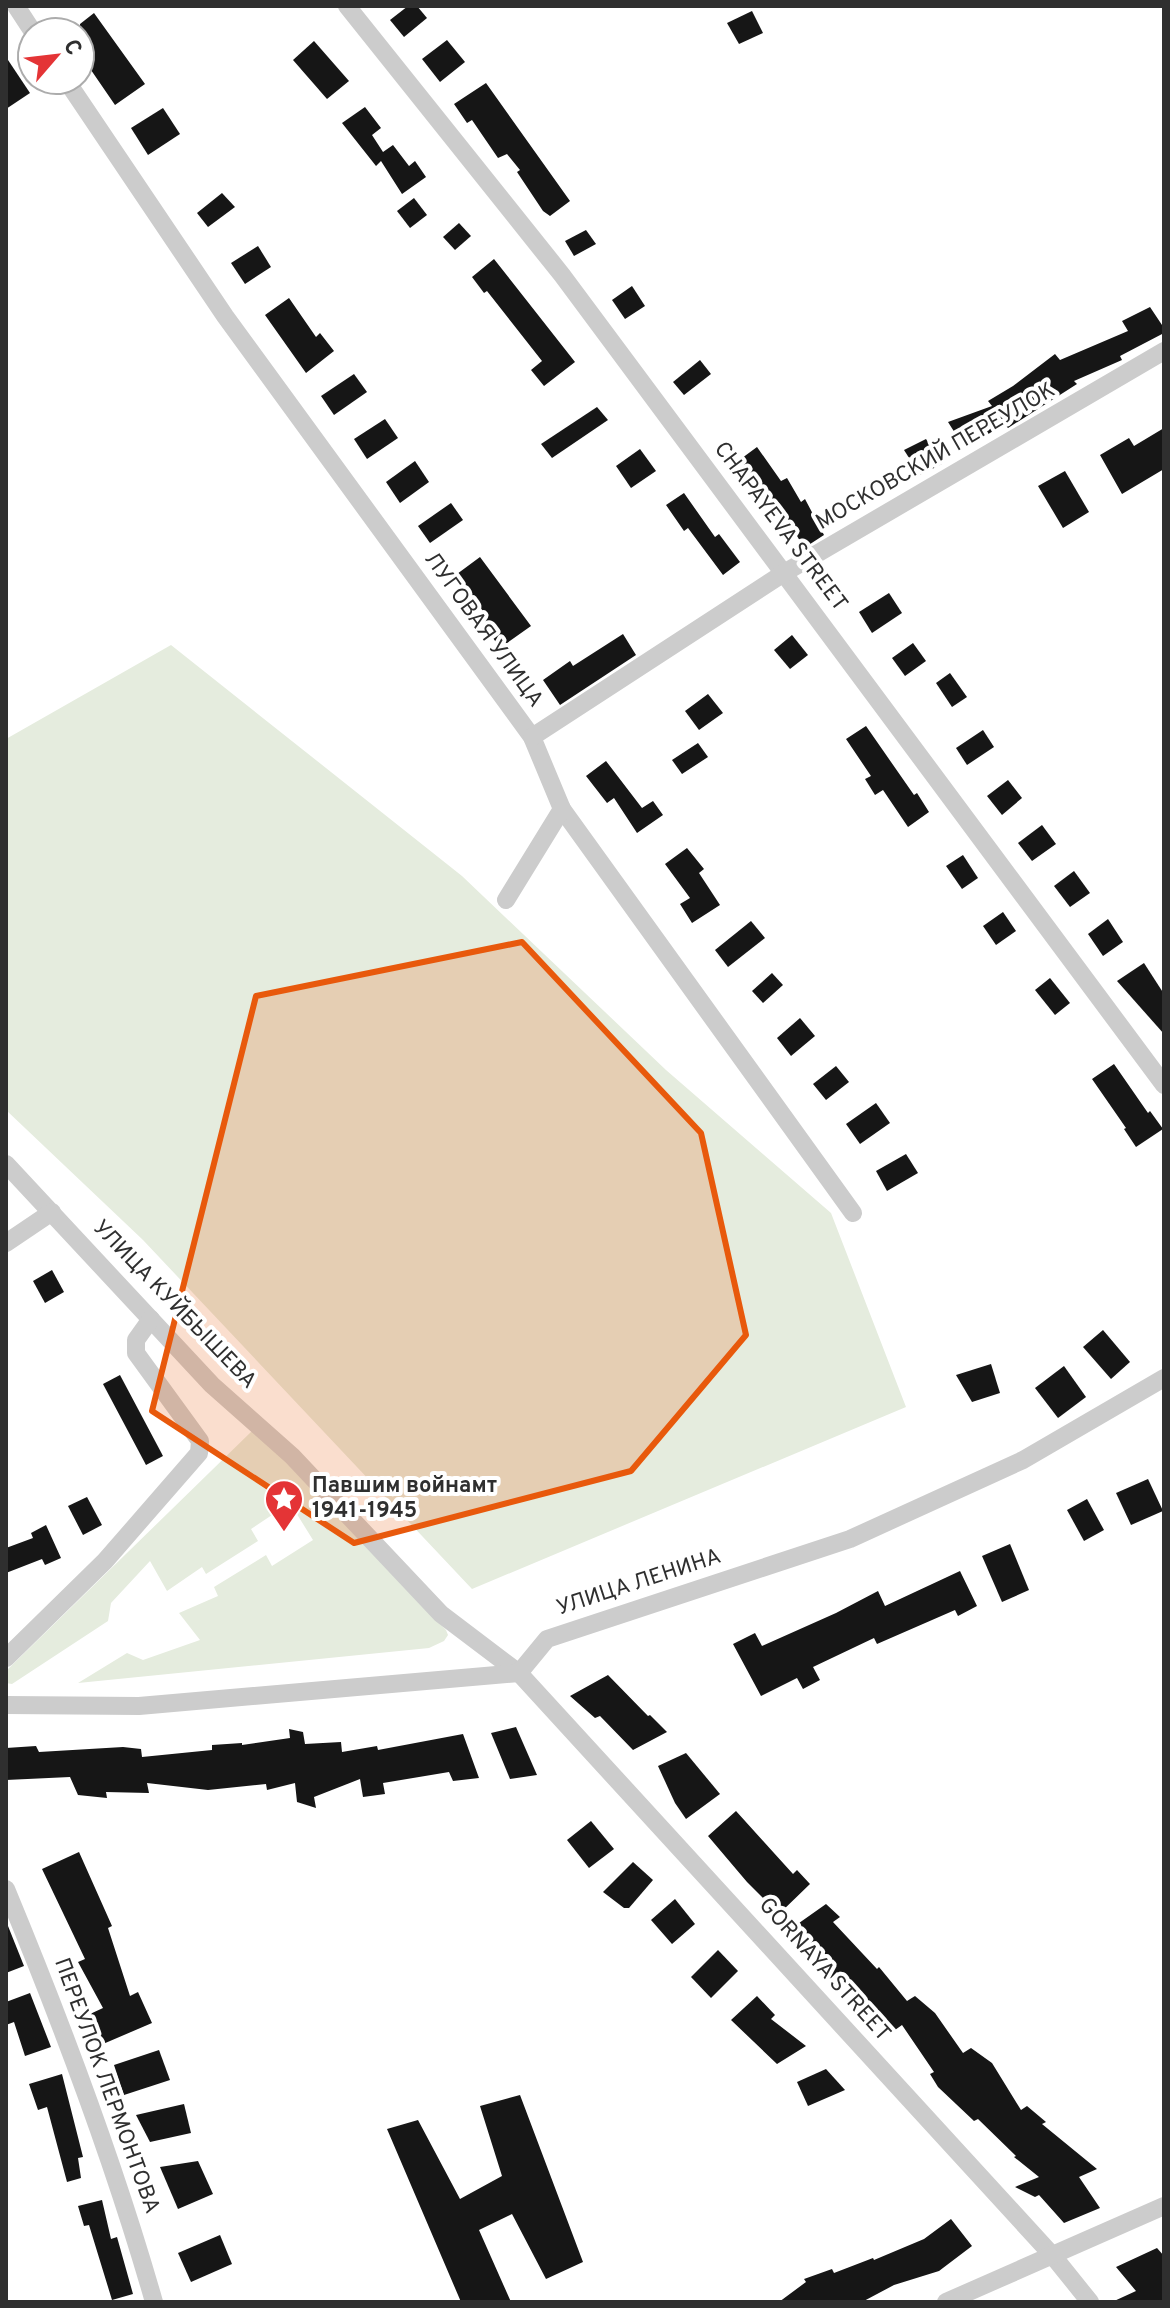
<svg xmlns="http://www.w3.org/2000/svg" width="1170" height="2308" font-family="Overpass,sans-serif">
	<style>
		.green { fill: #e5ecde }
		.building { fill: #161616 }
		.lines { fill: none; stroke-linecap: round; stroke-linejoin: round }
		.minor { stroke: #ccc; stroke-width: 18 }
		.marked { fill: #e8590c; fill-opacity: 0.2; stroke: #e8590c; stroke-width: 6; stroke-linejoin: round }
		.labels { text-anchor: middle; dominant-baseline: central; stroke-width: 8; stroke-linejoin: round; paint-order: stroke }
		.street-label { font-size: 22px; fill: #2f2f2f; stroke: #fff }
		.poi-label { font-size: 22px; font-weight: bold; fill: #2f2f2f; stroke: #fff; text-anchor: start }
	</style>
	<rect width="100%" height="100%" fill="#fff"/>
	<g class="green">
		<polygon points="171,645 462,876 666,1070 831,1213 906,1407 472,1589 143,1240 6,1110 6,739"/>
		<polygon points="252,1431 258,1433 446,1630 448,1635 444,1641 429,1648 78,1683 127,1653 143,1660 200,1640 179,1613 218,1596 214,1587 266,1555 272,1566 313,1540 290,1503 251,1529 258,1541 206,1574 202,1567 167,1591 150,1561 111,1603 108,1621 12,1684 6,1683 6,1671"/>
	</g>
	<g class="building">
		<polygon points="408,6 417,6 427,18 404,37 390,20"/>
		<polygon points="752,11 763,33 739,44 727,23"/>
		<polygon points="94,13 145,84 115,105 91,70 90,71 80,59 80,24"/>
		<polygon points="447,40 465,62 440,82 422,59"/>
		<polygon points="314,41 349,81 327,99 293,60"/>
		<polygon points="6,57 30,93 6,109"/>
		<polygon points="486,83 570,201 550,216 543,211 517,172 520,170 507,154 498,158 472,120 467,123 454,104"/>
		<polygon points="365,107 381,128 372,135 383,152 393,145 409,166 415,161 426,177 402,194 381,161 376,166 342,123"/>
		<polygon points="163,108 180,134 148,155 131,128"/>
		<polygon points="222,193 235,207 208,227 197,213"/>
		<polygon points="414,198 427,215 410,228 397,211"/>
		<polygon points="459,223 471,236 455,250 443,237"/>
		<polygon points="586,230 596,244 574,256 565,241"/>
		<polygon points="258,246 271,267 245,284 231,263"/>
		<polygon points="494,259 575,362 544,386 531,370 542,361 487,291 484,293 472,277"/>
		<polygon points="632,286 645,306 625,319 612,300"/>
		<polygon points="289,298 316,337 320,333 334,351 306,373 265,315"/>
		<polygon points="1150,307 1164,328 1164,333 1120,356 1122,360 1074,381 1077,384 1008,428 1004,424 965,449 948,422 992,406 988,401 1013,386 1055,354 1060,360 1128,331 1122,321"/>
		<polygon points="700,360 711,374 684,395 673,382"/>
		<polygon points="354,374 367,392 334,415 321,396"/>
		<polygon points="597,407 608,420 552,458 541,444"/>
		<polygon points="385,419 398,438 367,459 354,439"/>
		<polygon points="1164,428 1164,469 1122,494 1100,455 1129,438 1134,446"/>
		<polygon points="926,439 942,464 920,475 904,450"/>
		<polygon points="757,447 781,481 787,478 801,502 805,499 824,535 804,548 777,501 772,504 755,475 750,479 738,461"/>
		<polygon points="640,449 656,471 631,488 616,466"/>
		<polygon points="415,461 429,482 400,503 386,482"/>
		<polygon points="1065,471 1089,512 1063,528 1038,486"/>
		<polygon points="684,493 715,537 719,534 740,562 723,575 688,528 684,531 666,505"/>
		<polygon points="451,503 463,520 430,543 418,526"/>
		<polygon points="480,557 531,626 500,648 479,618 485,614 457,574"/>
		<polygon points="889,593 902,613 872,633 859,612"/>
		<polygon points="623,634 636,655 560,705 543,680 570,661 573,666"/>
		<polygon points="792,635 808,655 790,669 774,650"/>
		<polygon points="913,643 926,661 905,676 892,658"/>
		<polygon points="950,673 967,697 952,707 936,683"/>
		<polygon points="708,694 723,713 699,730 685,711"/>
		<polygon points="866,726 914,795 917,793 929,812 908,827 883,790 875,795 865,779 871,776 846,739"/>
		<polygon points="983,730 994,747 967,765 956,748"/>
		<polygon points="698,743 708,757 682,774 672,760"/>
		<polygon points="606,761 642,808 653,801 663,815 637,833 614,798 607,803 586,776"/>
		<polygon points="1008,780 1022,798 1002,815 987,796"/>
		<polygon points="1042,825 1056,844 1032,861 1018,843"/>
		<polygon points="687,848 704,869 699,873 720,905 692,923 680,904 690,898 665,864"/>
		<polygon points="963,855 978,878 962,889 946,866"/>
		<polygon points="1074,871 1090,893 1070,907 1054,886"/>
		<polygon points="1003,912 1016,931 996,945 983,926"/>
		<polygon points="1108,919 1123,942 1103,956 1088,934"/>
		<polygon points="751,921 765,938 728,967 715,950"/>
		<polygon points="1144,963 1164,994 1164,1034 1117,981"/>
		<polygon points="772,973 783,985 763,1003 752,991"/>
		<polygon points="1050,978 1070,1003 1055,1015 1035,990"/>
		<polygon points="800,1018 815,1036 791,1056 777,1038"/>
		<polygon points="1114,1064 1148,1113 1150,1111 1163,1129 1136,1147 1124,1129 1126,1128 1092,1079"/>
		<polygon points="836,1066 849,1082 826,1100 813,1084"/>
		<polygon points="876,1103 890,1123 860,1144 846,1124"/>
		<polygon points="906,1154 918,1173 887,1191 876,1171"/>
		<polygon points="52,1270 64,1292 45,1303 33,1281"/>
		<polygon points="1103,1330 1130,1362 1111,1379 1083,1347"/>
		<polygon points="991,1364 1000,1393 972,1402 956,1375"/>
		<polygon points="1064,1366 1086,1397 1058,1418 1035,1388"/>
		<polygon points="120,1375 163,1456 146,1465 103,1384"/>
		<polygon points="1148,1479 1163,1511 1131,1525 1116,1493"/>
		<polygon points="87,1497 102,1525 83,1535 68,1506"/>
		<polygon points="1087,1499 1104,1530 1084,1541 1067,1510"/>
		<polygon points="46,1525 61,1558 45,1565 42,1559 6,1573 6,1548 33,1538 31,1533"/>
		<polygon points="1010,1544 1029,1590 1002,1602 982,1556"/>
		<polygon points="960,1571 977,1606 958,1616 955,1610 877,1644 874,1638 813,1667 820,1680 803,1689 797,1678 761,1696 733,1644 755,1633 762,1646 836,1613 878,1591 885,1606"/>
		<polygon points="608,1675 648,1716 650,1715 667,1732 633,1750 600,1716 595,1718 570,1696"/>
		<polygon points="516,1727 537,1775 510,1779 491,1733"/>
		<polygon points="289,1729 303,1732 305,1744 341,1742 342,1752 377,1746 378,1750 463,1734 479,1778 453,1781 449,1772 383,1783 385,1794 363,1797 360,1779 314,1797 316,1808 297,1802 295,1783 267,1790 266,1784 208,1790 147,1783 149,1793 106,1792 107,1798 78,1795 70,1777 6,1780 6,1748 36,1746 39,1752 123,1747 141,1749 142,1757 212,1750 212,1745 242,1743 242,1745 290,1738"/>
		<polygon points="686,1753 720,1794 686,1819 675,1803 658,1766"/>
		<polygon points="736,1811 793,1874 797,1870 810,1884 779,1914 747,1882 708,1836"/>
		<polygon points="591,1821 614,1849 589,1868 567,1840"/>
		<polygon points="79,1852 112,1926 108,1928 130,1996 138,1992 152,2023 103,2044 90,2014 103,2008 78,1962 85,1959 42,1869"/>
		<polygon points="633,1862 653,1880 629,1908 624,1908 603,1892"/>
		<polygon points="675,1899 695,1924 672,1944 651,1920"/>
		<polygon points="826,1904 840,1917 833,1922 877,1969 879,1967 907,2001 915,1996 935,2013 963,2053 971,2048 992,2063 1021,2110 1027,2106 1046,2122 1042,2124 1097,2169 1079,2177 1100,2208 1064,2223 1039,2195 1035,2197 1015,2187 1039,2177 1014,2157 1016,2156 978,2119 974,2121 938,2087 930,2074 934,2072 902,2025 895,2030 864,2005 837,1972 828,1981 813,1966 823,1956 792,1928"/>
		<polygon points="6,1921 24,1966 6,1973"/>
		<polygon points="718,1950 738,1971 711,1998 691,1977"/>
		<polygon points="30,1993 51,2047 25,2056 14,2022 6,2025 6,2002"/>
		<polygon points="757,1996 775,2015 771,2019 806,2046 777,2064 731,2020"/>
		<polygon points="159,2050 170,2080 124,2095 114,2065"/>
		<polygon points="826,2069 845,2090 808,2106 797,2082"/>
		<polygon points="62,2074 83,2157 78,2158 81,2178 67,2182 47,2107 38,2110 29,2084"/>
		<polygon points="520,2095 583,2262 546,2279 512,2214 479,2230 511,2302 461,2302 387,2129 418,2120 460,2199 502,2176 480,2106"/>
		<polygon points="184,2104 191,2133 150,2142 136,2115"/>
		<polygon points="198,2161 213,2194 178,2209 160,2167"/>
		<polygon points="102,2200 111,2239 117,2237 133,2294 112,2300 89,2225 84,2226 78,2206"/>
		<polygon points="951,2219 972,2246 939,2271 894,2285 862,2302 779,2302 806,2282 804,2279 832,2269 834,2273 873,2258 874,2260 924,2239"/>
		<polygon points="220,2235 232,2264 191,2282 178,2253"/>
		<polygon points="1157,2248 1164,2256 1164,2302 1112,2302 1136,2291 1116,2267"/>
	</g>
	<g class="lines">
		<g class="minor">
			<polyline points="16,6 33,32"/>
			<polyline points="347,6 562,275 1164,1085"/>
			<polyline points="66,80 225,316 532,737 562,809 853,1213"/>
			<polyline points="532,737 784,573 1164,351"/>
			<polyline points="506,900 562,809"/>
			<polyline points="6,1164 212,1385 292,1456 441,1614 519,1673 1053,2256 1090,2302"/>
			<polyline points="6,1243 52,1212"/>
			<polyline points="6,1658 105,1561 199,1453 200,1441 136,1353 136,1340 151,1319"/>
			<polyline points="6,1705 139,1706 519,1673 547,1639 850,1539 1023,1460 1164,1378"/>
			<path d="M6,1889C62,2024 114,2162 154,2302"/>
			<polyline points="946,2302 1164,2206"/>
		</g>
	</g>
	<path class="marked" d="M522,942L701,1133L746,1335L631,1471L354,1543L152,1411L256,996Z"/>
	<defs>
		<symbol id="sight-pin" viewBox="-11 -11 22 30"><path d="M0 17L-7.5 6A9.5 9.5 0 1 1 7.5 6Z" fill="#e43436" stroke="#fff"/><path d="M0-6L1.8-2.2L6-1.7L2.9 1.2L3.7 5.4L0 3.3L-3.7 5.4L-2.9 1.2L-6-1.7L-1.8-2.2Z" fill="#fff"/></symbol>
	</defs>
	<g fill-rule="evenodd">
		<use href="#sight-pin" x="262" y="1477" width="44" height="60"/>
	</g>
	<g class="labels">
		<g class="street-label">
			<text transform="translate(936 457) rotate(-30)">МОСКОВСКИЙ ПЕРЕУЛОК</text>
			<text transform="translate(780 527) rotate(53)">CHAPAYEVA STREET</text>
			<text transform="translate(483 630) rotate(54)">ЛУГОВАЯ УЛИЦА</text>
			<text transform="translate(174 1305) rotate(46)">УЛИЦА КУЙБЫШЕВА</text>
			<text transform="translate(639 1583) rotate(-18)">УЛИЦА ЛЕНИНА</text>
			<text transform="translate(824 1970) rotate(48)">GORNAYA STREET</text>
			<text transform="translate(106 2086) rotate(70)">ПЕРЕУЛОК ЛЕРМОНТОВА</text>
		</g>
		<g class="poi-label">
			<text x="312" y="1486">Павшим войнамт<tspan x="312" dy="25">1941-1945</tspan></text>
		</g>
	</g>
	<rect width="1170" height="2308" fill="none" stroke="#2f2f2f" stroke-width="16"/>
	<g transform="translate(56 56) rotate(62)"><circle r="38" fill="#ffffff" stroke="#acacac" stroke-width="2"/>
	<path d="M0-6L14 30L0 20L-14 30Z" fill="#e43436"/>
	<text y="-12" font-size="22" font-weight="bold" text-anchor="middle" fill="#2f2f2f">С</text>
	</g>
</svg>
